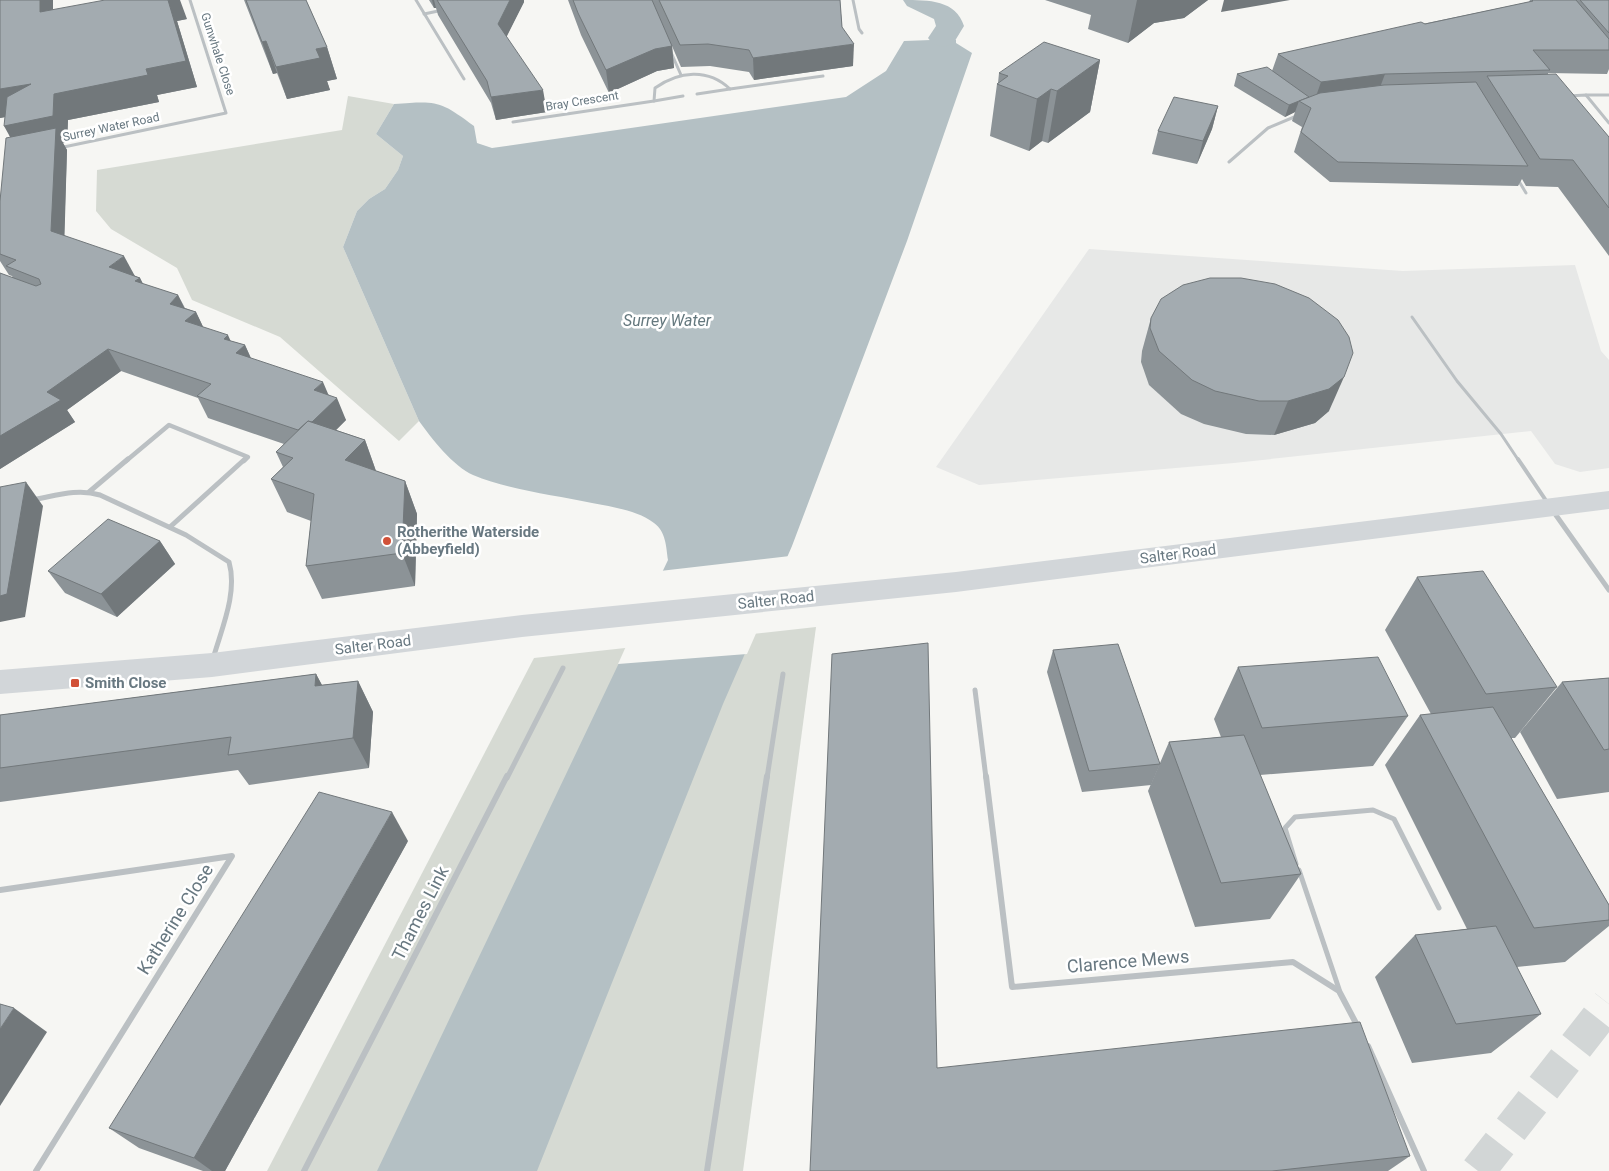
<svg xmlns="http://www.w3.org/2000/svg" width="1609" height="1171" font-family="Roboto,sans-serif">
	<style>
		.built { fill: #e7e8e7 }
		.green { fill: #d6dad3 }
		.water { fill: #b4c0c4 }
		.pier { fill: #f6f6f3 }
		.lines { fill: none; stroke-linecap: round; stroke-linejoin: round }
		.canal { fill: #b4c0c4; fill-rule: evenodd }
		.primary-tunnel { stroke: #d2d6d6; stroke-width: 35; stroke-dasharray: 35 18; stroke-linecap: butt }
		.lane-far2 { stroke: #bbc0c3; stroke-width: 3 }
		.lane-far1 { stroke: #bbc0c3; stroke-width: 4 }
		.lane { stroke: #bbc0c3; stroke-width: 5 }
		.street-far3 { stroke: #bbc0c3; stroke-width: 3 }
		.street-far2 { stroke: #bbc0c3; stroke-width: 4.5 }
		.street-far1 { stroke: #bbc0c3; stroke-width: 5 }
		.street { stroke: #bbc0c3; stroke-width: 6 }
		.secondary { fill: #d2d6d9; fill-rule: evenodd }
		.wall { fill: #8c9397 }
		.shaded-wall { fill: #72787b }
		.building { fill: #a3abb0; stroke: #72787b }
		.poi-dot { fill: #d15138; stroke: #fff; stroke-width: 2 }
		.labels { text-anchor: middle; dominant-baseline: central; stroke-width: 5; stroke-linejoin: round; paint-order: stroke }
		.far-street-label { font-size: 12px; fill: #687881; stroke: #fff }
		.poi-label { font-size: 15px; font-weight: bold; fill: #687881; stroke: #fff; text-anchor: start }
		.street-label { font-size: 15px; fill: #687881; stroke: #fff }
		.water-label { font-size: 16px; font-style: italic; fill: #64787e; stroke: #fff }
		.near-street-label { font-size: 18px; fill: #687881; stroke: #fff }
	</style>
	<rect width="100%" height="100%" fill="#f6f6f3"/>
	<polygon class="built" points="1089,249 1403,271 1575,265 1601,351 1609,360 1609,468 1580,472 1555,464 1531,431 1234,463 979,485 936,467"/>
	<g class="green">
		<polygon points="348,96 394,104 376,134 403,156 398,170 385,189 369,199 357,211 343,247 419,421 399,441 280,337 192,300 177,268 111,229 96,211 97,170 342,130"/>
		<polygon points="816,627 743,1171 267,1171 534,658"/>
	</g>
	<path class="water" d="M933,37L956,40V43L972,53L907,241L792,546L723,704L537,1171H377L668,560C666,546 666,532 654,523C637,510 612,507 592,503C554,495 509,490 473,475C454,467 431,438 419,421L343,247L357,211L369,199L385,189L398,170L403,156L376,134L394,104C437,101 439,100 474,126L477,143L492,148L846,97L886,71L904,41L931,40Z"/>
	<polygon class="pier" points="790,556 747,654 618,664 660,571"/>
	<g class="lines">
		<path class="canal" d="M903,0C929,0 956,0 964,26L953,44L943,47L933,44L928,38L936,26L934,19L907,6Z"/>
		<polyline class="primary-tunnel" points="1478,1171 1609,1004"/>
		<polyline class="lane-far2" points="1412,317 1457,381 1501,434 1519,461"/>
		<polyline class="lane-far1" points="1518,459 1547,502"/>
		<g class="lane">
			<polyline points="1296,864 1285,828 1295,817 1373,810 1394,819 1439,908"/>
			<polyline points="1299,870 1339,989"/>
		</g>
		<g class="street-far3">
			<polyline points="416,0 464,79"/>
			<polyline points="853,0 859,29 862,33"/>
			<polyline points="424,14 443,10"/>
			<polyline points="670,50 681,75"/>
			<polyline points="697,94 730,89"/>
			<polyline points="1586,95 1609,95"/>
			<polyline points="1568,96 1586,95 1609,123"/>
			<polyline points="654,101 683,96"/>
			<path d="M513,122L654,101L655,88C679,71 708,68 730,89L823,76"/>
			<polyline points="59,148 226,113 190,0"/>
			<polyline points="1229,162 1268,128 1299,115"/>
			<polyline points="1517,178 1526,193"/>
		</g>
		<polyline class="street-far2" points="126,461 169,425 248,457 244,461"/>
		<g class="street-far1">
			<polyline points="89,492 128,459"/>
			<path d="M32,500C55,496 77,488 100,495L186,535L229,562C238,593 221,630 213,659"/>
			<polyline points="1553,511 1609,590"/>
			<polyline points="170,527 245,459"/>
			<polyline points="975,690 986,778"/>
			<polyline points="507,778 563,668"/>
			<polyline points="767,778 783,674"/>
		</g>
		<g class="street">
			<polyline points="986,776 1012,987 1293,962 1339,991 1358,1027"/>
			<polyline points="0,890 232,856 36,1171"/>
			<polyline points="1368,1046 1424,1171"/>
			<polyline points="304,1171 507,776"/>
			<polyline points="707,1171 767,776"/>
		</g>
		<polygon class="secondary" points="1609,491 1609,509 956,592 522,637 212,677 0,694 0,670 212,653 522,615 956,572"/>
	</g>
	<g class="wall">
		<polygon points="0,0 53,0 53,10 187,19 177,21 197,87 157,95 159,102 68,120 67,143 63,143 67,150 64,235 135,276 140,278 143,284 178,295 185,308 196,312 203,327 231,341 245,345 251,358 329,395 346,420 336,430 365,440 376,471 405,481 417,514 415,586 322,599 306,566 311,521 287,512 271,479 283,467 276,452 284,444 208,418 198,398 121,371 67,410 75,422 0,469 0,273 13,278 12,276 9,275 0,261 0,201 10,137 5,117 0,118"/>
		<polygon points="244,0 306,0 327,47 337,79 327,81 330,90 287,99 277,73 273,74"/>
		<polygon points="429,0 524,0 524,2 506,37 547,112 496,120 491,103 438,15 436,8 434,8"/>
		<polygon points="568,0 840,0 842,27 853,66 754,80 749,72 710,66 681,67 672,46 674,68 657,71 609,93 581,35"/>
		<polygon points="1045,0 1208,0 1184,18 1154,23 1128,43 1088,29 1091,15"/>
		<polygon points="1530,0 1609,0 1609,69 1607,74 1548,73 1548,74 1609,137 1609,256 1558,187 1526,186 1522,179 1518,186 1330,182 1294,152 1302,127 1292,121 1295,112 1285,117 1234,86 1237,74 1272,71 1278,54 1529,2"/>
		<polygon points="1100,60 1090,112 1048,143 1042,141 1029,151 990,136 997,84 998,83 999,73"/>
		<polygon points="1218,106 1212,129 1197,164 1152,154 1158,131"/>
		<polygon points="1151,318 1329,411 1315,423 1274,435 1246,434 1204,424 1181,414 1149,385 1141,362 1142,351"/>
		<polygon points="160,541 175,564 117,617 65,593 48,571"/>
		<polygon points="1417,577 1557,687 1515,738 1511,738 1609,905 1609,926 1565,962 1517,967 1541,1014 1491,1053 1412,1063 1375,977 1415,935 1467,929 1385,765 1420,715 1431,714 1385,630"/>
		<polygon points="1053,650 1160,764 1151,785 1082,792 1047,672"/>
		<polygon points="1238,667 1408,716 1373,766 1260,775 1301,874 1270,919 1195,927 1148,791 1169,742 1221,737 1214,719"/>
		<polygon points="316,674 322,685 358,681 373,712 369,768 249,785 238,770 0,802 0,715"/>
		<polygon points="1609,678 1609,792 1557,799 1520,732 1562,682"/>
		<polygon points="408,841 225,1171 203,1171 139,1148 109,1128"/>
		<polygon points="937,1068 1410,1156 1388,1171 810,1171"/>
	</g>
	<g class="shaded-wall">
		<polygon points="40,0 53,0 53,38 40,12"/>
		<polygon points="168,0 180,0 187,19 177,21 197,87 157,95 159,102 68,120 67,143 63,143 67,150 64,253 51,231 19,153 4,126 54,94 146,69"/>
		<polygon points="432,0 434,0 436,8 434,8"/>
		<polygon points="510,0 524,0 524,2 502,46 498,24"/>
		<polygon points="1137,0 1208,0 1184,18 1154,23 1128,43"/>
		<polygon points="1224,0 1290,0 1221,12"/>
		<polygon points="266,41 277,73 273,74 262,42"/>
		<polygon points="854,44 853,66 754,80 753,58"/>
		<polygon points="672,46 674,68 657,71 609,93 606,70 655,49"/>
		<polygon points="327,47 337,79 327,81 330,90 287,99 276,67 316,49"/>
		<polygon points="1100,60 1090,112 1048,143 1057,91"/>
		<polygon points="1385,74 1376,98 1313,105 1321,82"/>
		<polygon points="31,84 44,110 0,118 0,89"/>
		<polygon points="1051,89 1042,141 1029,151 1037,99"/>
		<polygon points="543,90 547,112 496,120 491,97"/>
		<polygon points="1299,101 1295,112 1285,117 1289,105"/>
		<polygon points="1218,106 1212,129 1197,164 1203,141"/>
		<polygon points="124,256 136,278 109,267"/>
		<polygon points="140,278 151,300 135,281"/>
		<polygon points="178,295 189,318 196,312 207,335 196,344 170,304"/>
		<polygon points="228,335 236,353 245,345 255,368 246,376 224,339"/>
		<polygon points="108,349 121,371 67,410 75,422 0,469 0,436 47,392"/>
		<polygon points="1344,377 1329,411 1315,423 1274,435 1288,401"/>
		<polygon points="323,382 332,403 337,398 346,420 312,454 302,432 314,390"/>
		<polygon points="365,440 377,474 345,460"/>
		<polygon points="405,481 417,514 415,586 402,553"/>
		<polygon points="26,482 43,506 25,617 0,622 0,596"/>
		<polygon points="160,541 175,564 117,617 101,594"/>
		<polygon points="316,674 333,706 315,686"/>
		<polygon points="358,681 373,712 369,768 353,738"/>
		<polygon points="392,812 408,841 225,1171 212,1171 194,1158"/>
		<polygon points="14,1008 47,1032 0,1106 0,1029"/>
	</g>
	<g class="building">
		<polygon points="0,0 40,0 40,12 105,0 168,0 186,61 146,69 148,75 54,94 53,116 4,126 7,97 31,84 0,89"/>
		<polygon points="246,0 306,0 327,47 316,49 320,58 276,67 266,41 262,42"/>
		<polygon points="437,0 510,0 498,24 543,90 491,97 487,81"/>
		<polygon points="573,0 652,0 672,46 655,49 606,70 578,13"/>
		<polygon points="659,0 840,0 842,27 854,44 753,58 749,50 708,44 680,45"/>
		<polygon points="1532,0 1576,0 1609,39 1609,50 1533,50 1550,70 1385,74 1321,82 1278,54 1421,22 1425,24 1533,1"/>
		<polygon points="1580,0 1609,0 1609,33"/>
		<polygon points="1044,42 1100,60 1057,91 1051,89 1037,99 997,84 1008,76 999,73"/>
		<polygon points="1267,67 1309,97 1289,105 1237,74"/>
		<polygon points="1556,74 1609,137 1609,208 1573,160 1540,159 1487,76"/>
		<polygon points="1476,82 1528,166 1338,162 1301,132 1311,108 1299,101 1320,93 1384,85"/>
		<polygon points="1174,97 1218,106 1203,141 1158,131"/>
		<polygon points="56,128 51,231 124,256 109,267 140,278 135,281 178,295 170,304 196,312 185,321 228,335 224,339 245,345 236,353 323,382 314,390 337,398 312,422 308,421 298,430 197,396 211,384 108,349 47,392 61,400 0,436 0,273 36,286 41,284 39,279 6,266 16,260 0,254 0,201 6,138"/>
		<polygon points="1210,278 1241,278 1275,284 1309,298 1338,320 1349,337 1353,353 1344,377 1329,389 1288,401 1259,401 1215,391 1192,380 1159,351 1150,328 1151,318 1161,299 1183,285"/>
		<polygon points="308,421 365,440 345,460 405,481 402,553 306,566 314,494 271,479 293,458 276,452"/>
		<polygon points="26,482 7,594 0,596 0,487"/>
		<polygon points="108,519 160,541 101,594 48,571"/>
		<polygon points="1483,571 1557,687 1486,694 1417,577"/>
		<polygon points="928,643 937,1068 1360,1022 1410,1156 1272,1171 810,1171 832,654"/>
		<polygon points="1118,644 1160,764 1089,771 1053,650"/>
		<polygon points="1378,657 1408,716 1262,728 1238,667"/>
		<polygon points="316,674 315,686 358,681 353,738 228,755 231,737 0,768 0,715"/>
		<polygon points="1609,678 1609,749 1604,750 1562,682"/>
		<polygon points="1493,707 1609,905 1609,920 1534,928 1420,715"/>
		<polygon points="1244,735 1301,874 1221,883 1169,742"/>
		<polygon points="319,792 392,812 194,1158 109,1128"/>
		<polygon points="1496,926 1541,1014 1456,1024 1415,935"/>
		<polygon points="0,1004 14,1008 0,1029"/>
	</g>
	<g class="poi-dot">
		<circle cx="387" cy="541" r="5"/>
		<rect x="70" y="678" width="10" height="10" rx="2.5"/>
	</g>
	<g class="labels">
		<g class="far-street-label">
			<text transform="translate(218 54) rotate(72)">Gunwhale Close</text>
			<text transform="translate(582 101) rotate(-9)">Bray Crescent</text>
			<text transform="translate(111 127) rotate(-12)">Surrey Water Road</text>
		</g>
		<g class="poi-label">
			<text x="397" y="532">Rotherithe Waterside<tspan x="397" dy="17">(Abbeyfield)</tspan></text>
			<text x="85" y="683">Smith Close</text>
		</g>
		<g class="street-label">
			<text transform="translate(1178 554) rotate(-7)">Salter Road</text>
			<text transform="translate(776 600) rotate(-6)">Salter Road</text>
			<text transform="translate(373 645) rotate(-7)">Salter Road</text>
		</g>
		<g class="water-label">
			<text x="667" y="320">Surrey Water</text>
		</g>
		<g class="near-street-label">
			<text transform="translate(420 913) rotate(-63)">Thames Link</text>
			<text transform="translate(175 919) rotate(-58)">Katherine Close</text>
			<text transform="translate(1128 961) rotate(-5)">Clarence Mews</text>
		</g>
	</g>
</svg>
